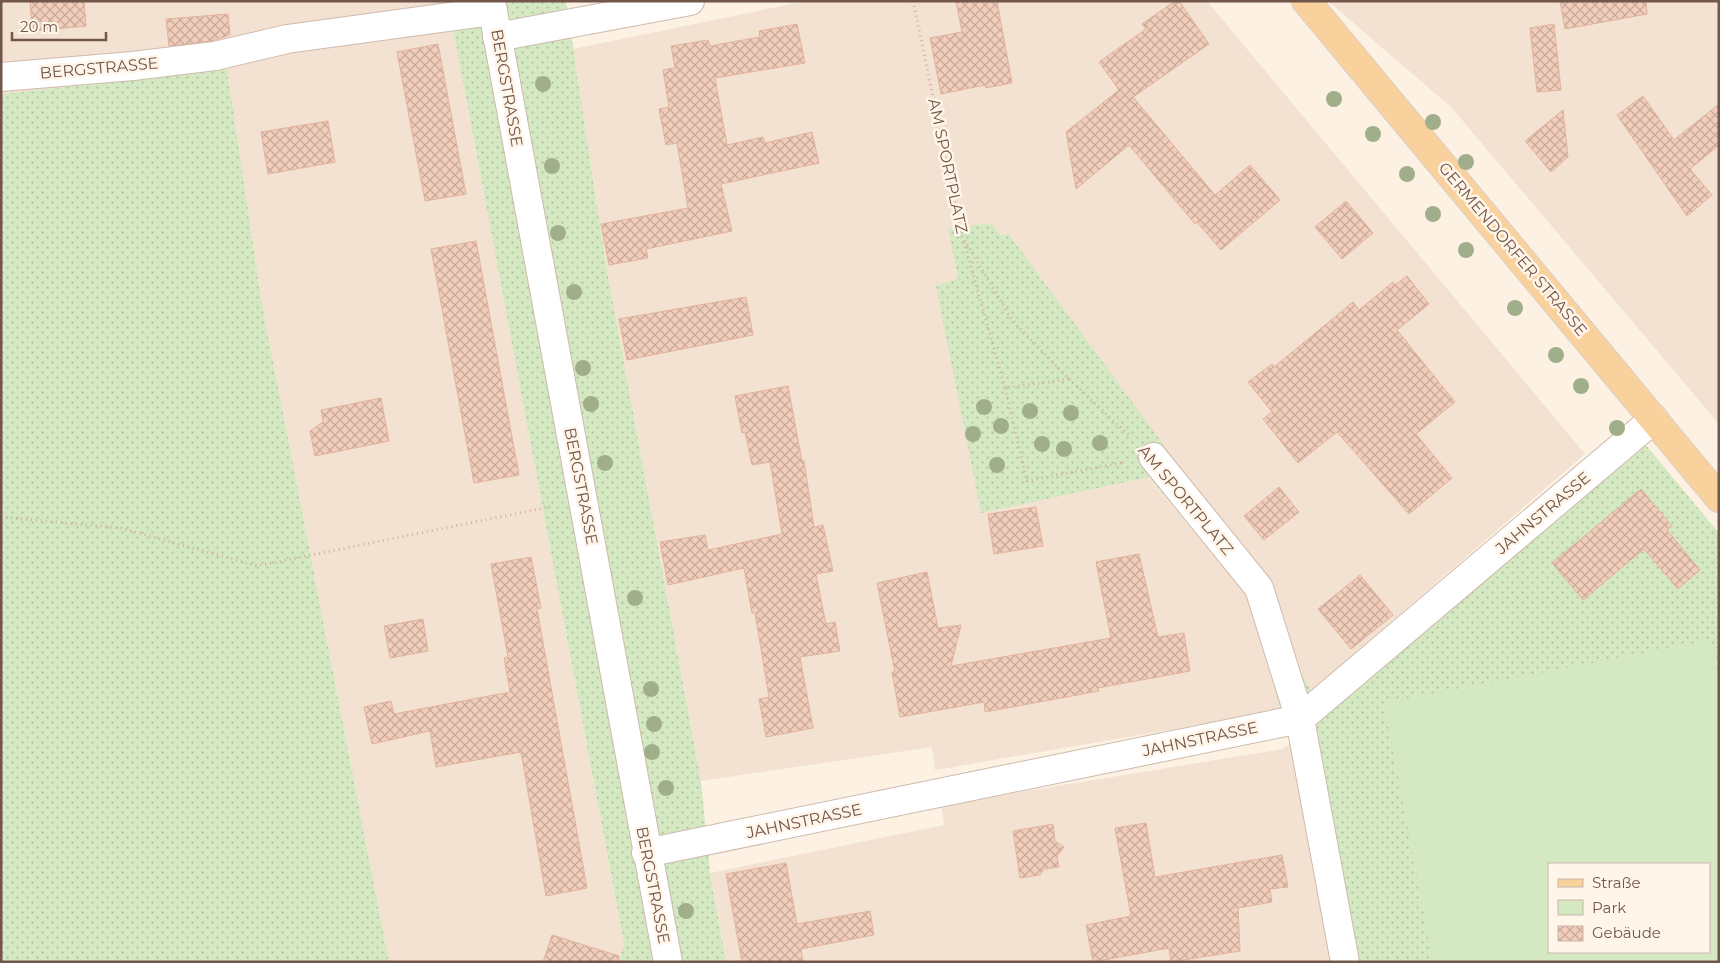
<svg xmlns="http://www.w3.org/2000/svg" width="1720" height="963" font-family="Montserrat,sans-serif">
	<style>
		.residential { fill: #f3e2d2 }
		.green { fill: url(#green-dots); fill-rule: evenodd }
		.pitch { fill: #d4e9c2; fill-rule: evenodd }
		.building { fill: url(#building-cross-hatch); stroke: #e3b39c }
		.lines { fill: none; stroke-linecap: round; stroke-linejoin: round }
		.minor-casing { stroke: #cfbaad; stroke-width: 30 }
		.major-casing { stroke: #d8d0cc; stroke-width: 30 }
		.path { stroke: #d5b09f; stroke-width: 3; stroke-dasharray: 1 4; stroke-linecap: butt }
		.minor { stroke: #fff; stroke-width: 28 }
		.major { stroke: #f9d19d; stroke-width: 28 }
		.tree { fill: #a0af8a }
		.labels { text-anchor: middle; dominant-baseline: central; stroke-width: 5; stroke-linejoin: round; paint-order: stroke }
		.street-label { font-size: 16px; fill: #73564a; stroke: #fff5e9 }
	</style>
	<defs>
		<pattern id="green-dots" width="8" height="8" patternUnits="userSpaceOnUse" patternTransform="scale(1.25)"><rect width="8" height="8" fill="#d4e9c2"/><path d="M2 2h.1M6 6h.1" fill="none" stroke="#b0c0a0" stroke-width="1.8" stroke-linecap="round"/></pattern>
		<pattern id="building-cross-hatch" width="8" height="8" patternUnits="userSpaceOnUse" patternTransform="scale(1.25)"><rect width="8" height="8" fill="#f1cdbb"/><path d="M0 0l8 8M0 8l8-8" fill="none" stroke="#c8a99a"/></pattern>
	</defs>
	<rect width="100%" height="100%" fill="#fcf1e3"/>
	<g class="residential">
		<polygon points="1,1 448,1 624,944 619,962 389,962 262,304 227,70 1,94"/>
		<polygon points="806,1 1207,1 1585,454 1311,691 1289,649 1008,233 1001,237 948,229 958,278 937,286 981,512 1148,477 1259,611 1280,711 935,770 932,747 701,781 606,265 573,49"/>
		<polygon points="1328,1 1719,1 1719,424 1451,107"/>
		<polygon points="1315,724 1359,962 726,962 710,873 944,825 941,805 1283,749"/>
	</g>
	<g class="green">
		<polygon points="448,1 566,1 606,265 701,781 710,873 726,962 619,962 624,944"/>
		<polygon points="227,69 262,304 389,962 1,962 1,94"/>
		<polygon points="991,223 1001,236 1008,233 1276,598 1289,649 1311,691 1280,711 1259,611 1149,477 981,513 936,286 958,278 948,229"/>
		<path d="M1644,443L1719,533V962H1359L1315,724ZM1549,864H1709V952H1549Z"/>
	</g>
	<path class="pitch" d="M1711,640L1719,678V962H1433L1384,703ZM1549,864H1709V952H1549Z"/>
	<g class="building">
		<polygon points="30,1 84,1 86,26 32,31"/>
		<polygon points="956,1 997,1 1012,83 986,88 985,85 941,94 930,38 962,32"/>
		<polygon points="1175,1 1179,1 1209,44 1133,97 1215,195 1250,165 1280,200 1221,250 1197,222 1195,224 1129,145 1076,189 1066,132 1119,90 1099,62 1146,29 1142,24"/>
		<polygon points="1560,1 1646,1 1647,14 1565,29"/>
		<polygon points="228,14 230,35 212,41 169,46 166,19"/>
		<polygon points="797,24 805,63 715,78 727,145 763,137 765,143 812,132 819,163 721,184 732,231 646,249 648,258 609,265 601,224 688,208 677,143 666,145 659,109 669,107 663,70 675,68 671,46 708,40 710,46 760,37 759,31"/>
		<polygon points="1554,24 1561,90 1537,92 1530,28"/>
		<polygon points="438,44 466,194 425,201 397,52"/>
		<polygon points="1643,96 1674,140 1719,104 1719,145 1690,169 1712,195 1687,216 1617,115"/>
		<polygon points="1563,110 1568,157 1551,172 1525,141"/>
		<polygon points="328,121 335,162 268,174 261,132"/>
		<polygon points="1346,201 1373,233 1342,259 1315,227"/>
		<polygon points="476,241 519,475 474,483 431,249"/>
		<polygon points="1407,276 1429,304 1397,330 1455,402 1416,434 1452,478 1409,514 1337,432 1298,463 1263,419 1272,412 1248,382 1272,364 1274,367 1353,302 1359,310 1393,282 1395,285"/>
		<polygon points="746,297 753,335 627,360 619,319"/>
		<polygon points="788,386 802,461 804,461 814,527 823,525 833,571 816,574 826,624 835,622 840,651 800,657 813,728 766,737 759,699 769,697 755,613 752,613 744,568 668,585 660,542 705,535 708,550 782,534 770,462 752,465 745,432 742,433 735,396"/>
		<polygon points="381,398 389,441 315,456 310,431 323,422 321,410"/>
		<polygon points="1279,487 1299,512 1264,540 1244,516"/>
		<polygon points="1641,489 1672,526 1667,530 1700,570 1678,589 1644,549 1583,600 1552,563"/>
		<polygon points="1036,507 1043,546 994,554 988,514"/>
		<polygon points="1139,554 1158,637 1184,633 1190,671 1098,688 1099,691 985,712 984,702 900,717 892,672 895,672 877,583 927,572 938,628 961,625 951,666 1111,638 1096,562"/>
		<polygon points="531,557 541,608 537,609 587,888 546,896 521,752 436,767 430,731 372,744 364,707 391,701 394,714 510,692 504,658 508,657 491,564"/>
		<polygon points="1360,575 1393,615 1351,649 1318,609"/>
		<polygon points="423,619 428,651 390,658 384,626"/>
		<polygon points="1146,823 1155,877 1282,855 1288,887 1270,889 1272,902 1238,908 1240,951 1171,962 1169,948 1093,962 1086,925 1131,916 1115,828"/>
		<polygon points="1053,824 1055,841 1064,847 1057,856 1059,867 1044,869 1040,875 1020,878 1013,831"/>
		<polygon points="786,863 797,924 870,911 874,935 801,949 803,962 742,962 726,874"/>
		<polygon points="552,935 619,956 618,962 543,962"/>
	</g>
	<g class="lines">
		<defs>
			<g id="minor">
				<polyline points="491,1 668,962"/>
				<polyline points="497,37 690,1"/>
				<polyline points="1,77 133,66 215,56 287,39 493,11"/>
				<polyline points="1153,457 1259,588 1300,719 1345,962"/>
				<polyline points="646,853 1300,719 1654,419"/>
			</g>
			<polyline id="major" points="1306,1 1719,498"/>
		</defs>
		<use href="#minor" class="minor-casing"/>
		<use href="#major" class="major-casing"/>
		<g class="path">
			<polyline points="913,1 962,236 1012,320 1069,379 1131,437"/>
			<polyline points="964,242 1005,388"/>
			<polyline points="1069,379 1005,388 1027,481 1125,462"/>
			<polyline points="1,517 121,528 257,566 554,506"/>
		</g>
		<use href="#minor" class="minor"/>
		<use href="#major" class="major"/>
	</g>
	<g class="tree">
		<circle cx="543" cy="84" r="8"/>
		<circle cx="1334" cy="99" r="8"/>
		<circle cx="1433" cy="122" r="8"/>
		<circle cx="1373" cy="134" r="8"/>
		<circle cx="1466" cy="162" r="8"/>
		<circle cx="552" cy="166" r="8"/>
		<circle cx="1407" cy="174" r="8"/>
		<circle cx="1433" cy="214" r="8"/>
		<circle cx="558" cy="233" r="8"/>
		<circle cx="1466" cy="250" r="8"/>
		<circle cx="574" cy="292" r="8"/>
		<circle cx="1515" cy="308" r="8"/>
		<circle cx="1556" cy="355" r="8"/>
		<circle cx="583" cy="368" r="8"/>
		<circle cx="1581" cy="386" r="8"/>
		<circle cx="591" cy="404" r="8"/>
		<circle cx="984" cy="407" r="8"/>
		<circle cx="1030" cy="411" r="8"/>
		<circle cx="1071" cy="413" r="8"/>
		<circle cx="1001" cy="426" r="8"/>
		<circle cx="1617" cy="428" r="8"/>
		<circle cx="973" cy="434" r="8"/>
		<circle cx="1100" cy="443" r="8"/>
		<circle cx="1042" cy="444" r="8"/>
		<circle cx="1064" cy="449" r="8"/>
		<circle cx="605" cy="463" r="8"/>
		<circle cx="997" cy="465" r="8"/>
		<circle cx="635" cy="598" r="8"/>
		<circle cx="651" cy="689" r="8"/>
		<circle cx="654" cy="724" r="8"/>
		<circle cx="652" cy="752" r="8"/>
		<circle cx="666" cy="788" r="8"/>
		<circle cx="686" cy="911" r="8"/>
	</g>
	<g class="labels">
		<g class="street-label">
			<text transform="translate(99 68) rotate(-5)">BERGSTRASSE</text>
			<text transform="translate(507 88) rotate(80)">BERGSTRASSE</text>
			<text transform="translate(948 166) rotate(78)">AM SPORTPLATZ</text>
			<text transform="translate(1513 249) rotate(50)">GERMENDORFER STRASSE</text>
			<text transform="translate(581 486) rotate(79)">BERGSTRASSE</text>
			<text transform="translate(1186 500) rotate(50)">AM SPORTPLATZ</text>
			<text transform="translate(1543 513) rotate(-40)">JAHNSTRASSE</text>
			<text transform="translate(1200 739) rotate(-12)">JAHNSTRASSE</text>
			<text transform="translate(804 821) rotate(-12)">JAHNSTRASSE</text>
			<text transform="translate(653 885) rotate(79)">BERGSTRASSE</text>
		</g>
	</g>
	<rect width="1720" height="963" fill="none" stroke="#73564a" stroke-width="5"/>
	<rect x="1548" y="863" width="162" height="90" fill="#fff5e9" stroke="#c7b5a9"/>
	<rect x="1558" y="879" width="25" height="8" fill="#f9d19d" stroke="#c7b5a9"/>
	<text x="1592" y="888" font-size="15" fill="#73564a">Straße</text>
	<rect x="1558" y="900" width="25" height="15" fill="#d4e9c2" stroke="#c7b5a9"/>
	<text x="1592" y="913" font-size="15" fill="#73564a">Park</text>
	<rect x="1558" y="926" width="25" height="15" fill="url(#building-cross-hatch)" stroke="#c7b5a9"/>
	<text x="1592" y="938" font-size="15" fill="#73564a">Gebäude</text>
	<path d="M12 32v8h94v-8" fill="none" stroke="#73564a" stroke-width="2.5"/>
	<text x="20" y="32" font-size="15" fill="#73564a" stroke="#fff5e9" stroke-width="4" paint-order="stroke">20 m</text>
</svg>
